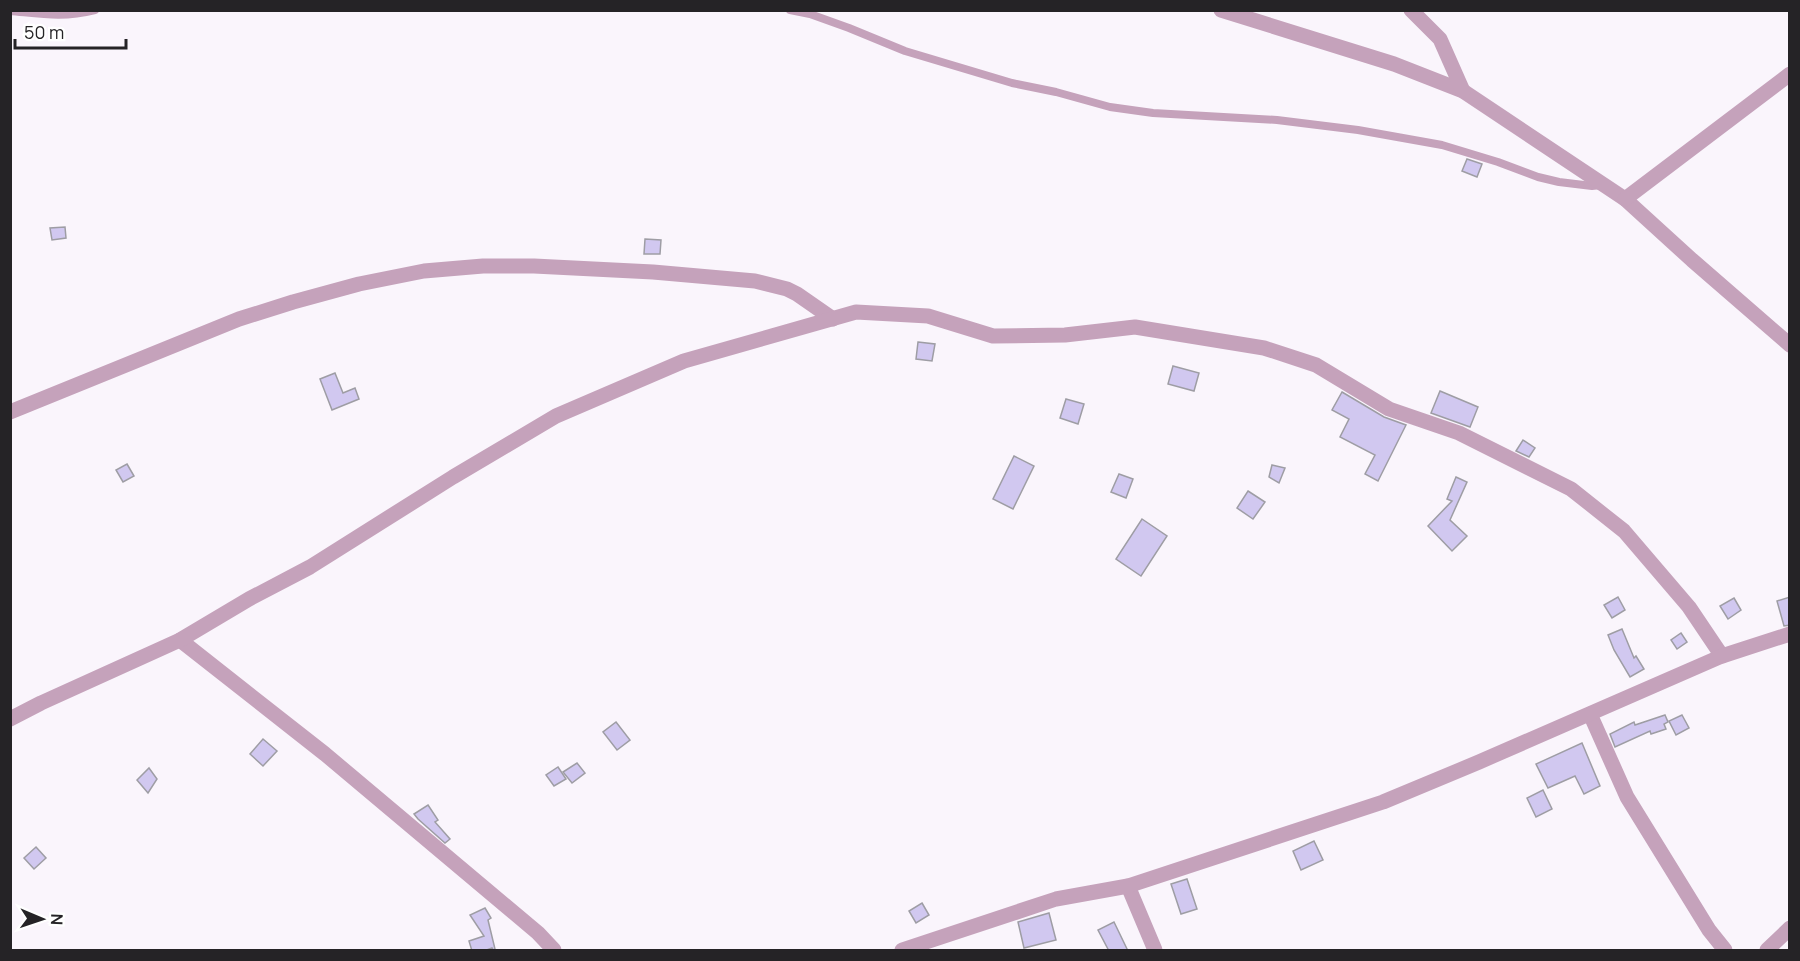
<svg xmlns="http://www.w3.org/2000/svg" width="1800" height="961" font-family="Manrope,sans-serif">
	<style>
		.building { fill: #d1c8f0; stroke: #9e9da4; stroke-width: 1.5 }
		.lines { fill: none; stroke-linecap: round; stroke-linejoin: round }
		.lane { stroke: #c5a2bb; stroke-width: 8 }
		.street { stroke: #c5a2bb; stroke-width: 15 }
	</style>
	<rect width="100%" height="100%" fill="#faf5fc"/>
	<g class="building">
		<polygon points="1467,159 1482,164 1477,177 1462,171"/>
		<polygon points="65,227 66,238 52,240 50,228"/>
		<polygon points="645,239 661,240 660,254 644,254"/>
		<polygon points="918,342 935,344 932,361 916,359"/>
		<polygon points="1173,366 1199,373 1194,391 1168,384"/>
		<polygon points="335,373 343,393 355,388 359,399 332,410 320,379"/>
		<polygon points="1440,391 1478,407 1470,427 1431,413"/>
		<polygon points="1342,392 1384,417 1406,425 1378,481 1365,474 1375,455 1340,437 1349,419 1332,410"/>
		<polygon points="1066,399 1084,404 1078,424 1060,418"/>
		<polygon points="1523,440 1535,448 1529,457 1516,451"/>
		<polygon points="1014,456 1034,466 1013,509 993,499"/>
		<polygon points="127,464 134,476 123,482 116,470"/>
		<polygon points="1272,465 1285,468 1279,483 1269,477"/>
		<polygon points="1119,474 1133,479 1126,498 1111,492"/>
		<polygon points="1456,477 1467,482 1450,520 1467,536 1452,551 1428,526 1452,501 1447,499"/>
		<polygon points="1248,491 1265,502 1253,519 1237,508"/>
		<polygon points="1142,519 1167,536 1141,576 1116,559"/>
		<polygon points="1618,597 1625,610 1612,618 1604,605"/>
		<polygon points="1790,597 1790,625 1784,626 1777,601"/>
		<polygon points="1734,598 1741,610 1728,619 1720,606"/>
		<polygon points="1622,629 1634,658 1636,656 1644,669 1630,677 1614,650 1608,635"/>
		<polygon points="1681,633 1687,642 1677,649 1671,640"/>
		<polygon points="1665,715 1668,722 1664,724 1666,729 1651,734 1650,731 1615,747 1610,734 1634,722 1635,725"/>
		<polygon points="1682,715 1689,728 1676,735 1669,721"/>
		<polygon points="616,722 630,740 617,750 603,732"/>
		<polygon points="263,739 277,751 263,766 250,754"/>
		<polygon points="1582,743 1600,786 1584,794 1575,776 1548,788 1536,764"/>
		<polygon points="577,763 585,773 572,783 563,772"/>
		<polygon points="558,767 566,779 554,786 546,775"/>
		<polygon points="149,768 157,779 148,793 137,780"/>
		<polygon points="1543,790 1552,809 1536,817 1527,798"/>
		<polygon points="428,805 438,820 435,822 450,839 445,843 418,819 414,814"/>
		<polygon points="1314,841 1323,860 1301,870 1293,851"/>
		<polygon points="36,847 46,858 34,869 24,858"/>
		<polygon points="1187,879 1197,909 1181,914 1171,884"/>
		<polygon points="922,903 929,915 916,923 909,911"/>
		<polygon points="485,908 491,918 488,920 495,949 493,950 492,948 484,951 472,951 469,941 484,936 470,915"/>
		<polygon points="1049,913 1056,940 1024,948 1018,922"/>
		<polygon points="1114,922 1128,951 1109,951 1098,930"/>
	</g>
	<g class="lines">
		<g class="lane">
			<polyline points="790,10 810,14 849,28 905,51 1012,83 1056,92 1110,107 1153,113 1277,120 1358,130 1442,145 1498,162 1538,177 1559,182 1592,186 1601,185"/>
			<path d="M10,11C43,14 63,18 95,10"/>
		</g>
		<g class="street">
			<polyline points="1221,10 1394,64 1463,91 1625,199 1692,260 1790,345"/>
			<polyline points="1411,10 1440,39 1463,91"/>
			<polyline points="1625,199 1790,74"/>
			<polyline points="10,412 239,319 293,302 359,284 424,271 483,266 534,266 653,272 755,281 787,289 797,294 833,319"/>
			<polyline points="180,640 325,754 538,933 554,950"/>
			<polyline points="1590,714 1627,797 1709,930 1725,950"/>
			<polyline points="10,719 41,703 180,640 249,599 310,567 453,477 556,416 684,361 856,312 928,316 993,336 1065,335 1135,327 1264,348 1316,365 1389,409 1459,433 1571,489 1624,531 1689,607 1722,656"/>
			<polyline points="1128,886 1155,950"/>
			<polyline points="902,950 1056,899 1128,886 1383,802 1479,762 1722,656 1790,634"/>
			<polyline points="1767,950 1790,928"/>
		</g>
	</g>
	<rect width="1800" height="961" fill="none" stroke="#252326" stroke-width="24"/>
	<g transform="translate(42 919) rotate(92)" stroke="#ffffff" stroke-width="4.5" paint-order="stroke">
	<path d="M0-4.5L10 22L0 15L-10 22Z" fill="#252326"/>
	<text y="-9" font-size="16" font-weight="bold" text-anchor="middle" fill="#252326">N</text>
	</g>
	<path d="M15 39v9h111v-9" fill="none" stroke="#252326" stroke-width="3"/>
	<text x="24" y="39" font-size="18" fill="#252326" stroke="#ffffff" stroke-width="4.5" paint-order="stroke">50 m</text>
</svg>
